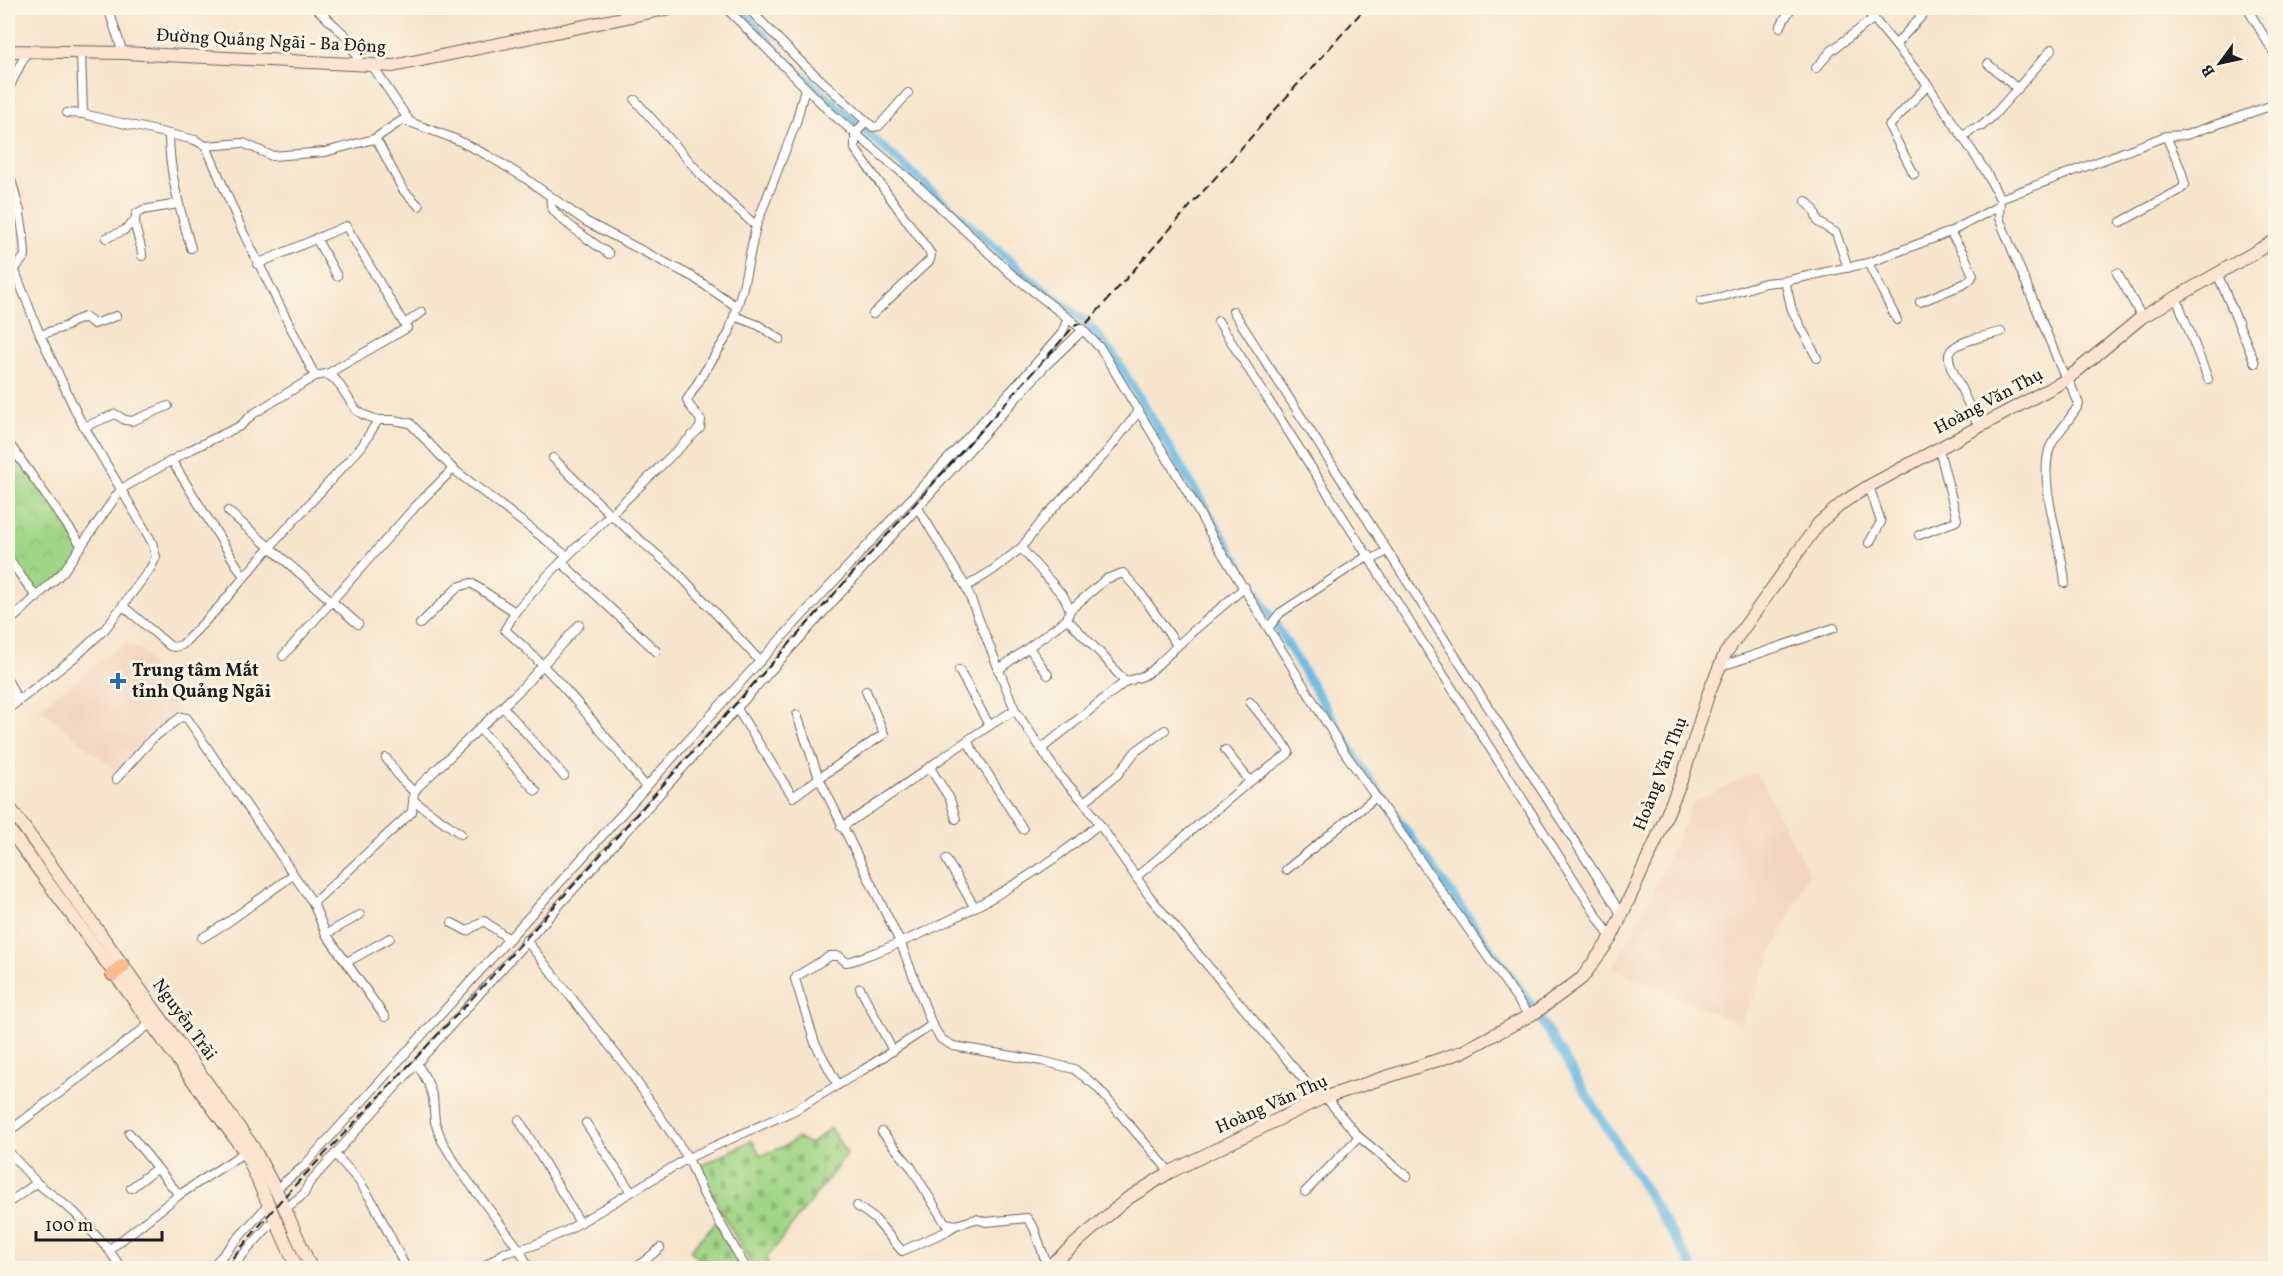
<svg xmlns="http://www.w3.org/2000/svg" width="2283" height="1276" font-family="Vollkorn,serif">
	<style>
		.built { fill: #f3d4bf }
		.cemetery { fill: url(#cemetery-stones); stroke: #5e7851; stroke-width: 1.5 }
		.park { fill: url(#park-crowns); stroke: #5e7851; stroke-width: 1.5 }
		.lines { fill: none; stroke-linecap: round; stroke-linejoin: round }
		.canal { stroke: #69bae4; stroke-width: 9 }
		.street-casing { stroke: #69625a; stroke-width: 10 }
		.secondary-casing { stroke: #69625a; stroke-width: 14 }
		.primary-casing { stroke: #69625a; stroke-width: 16 }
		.street { stroke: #fff; stroke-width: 8 }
		.secondary { stroke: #fde4d1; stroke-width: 12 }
		.primary { stroke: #fbbb8d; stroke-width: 14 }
		.rail { stroke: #1c1c1c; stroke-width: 2; stroke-dasharray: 9 4.5; stroke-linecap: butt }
		.poi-dot { fill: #1f6fb2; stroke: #fcf5e5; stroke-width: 2 }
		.labels { text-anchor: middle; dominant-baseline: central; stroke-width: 6; stroke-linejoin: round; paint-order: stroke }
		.street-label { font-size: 18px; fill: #1c1c1c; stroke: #fcf5e5 }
		.poi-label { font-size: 18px; font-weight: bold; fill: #1c1c1c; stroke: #fcf5e5; text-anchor: start }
	</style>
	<defs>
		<pattern id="cemetery-stones" width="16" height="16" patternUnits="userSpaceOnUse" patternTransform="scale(1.5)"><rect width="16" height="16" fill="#a0d586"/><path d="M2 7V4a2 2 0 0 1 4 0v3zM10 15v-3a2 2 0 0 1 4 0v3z" fill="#89b673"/></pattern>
		<pattern id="park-crowns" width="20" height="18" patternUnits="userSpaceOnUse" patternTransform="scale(1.5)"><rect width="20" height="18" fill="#a0d586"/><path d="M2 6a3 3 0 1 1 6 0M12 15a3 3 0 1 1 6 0" fill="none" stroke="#89b673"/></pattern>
	</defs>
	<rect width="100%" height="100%" fill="#fcf5e5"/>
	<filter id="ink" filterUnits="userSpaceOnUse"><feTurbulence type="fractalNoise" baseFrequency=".0167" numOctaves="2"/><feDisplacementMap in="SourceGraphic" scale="12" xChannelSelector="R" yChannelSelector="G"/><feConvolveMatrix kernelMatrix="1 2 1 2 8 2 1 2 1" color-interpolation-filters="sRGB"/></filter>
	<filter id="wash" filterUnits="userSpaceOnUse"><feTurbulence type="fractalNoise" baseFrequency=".008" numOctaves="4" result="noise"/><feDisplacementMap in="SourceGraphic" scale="24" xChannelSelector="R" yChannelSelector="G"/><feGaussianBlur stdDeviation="1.35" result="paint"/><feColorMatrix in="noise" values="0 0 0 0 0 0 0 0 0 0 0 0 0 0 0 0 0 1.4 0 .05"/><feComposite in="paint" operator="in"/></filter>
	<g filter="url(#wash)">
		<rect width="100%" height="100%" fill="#f7e4cc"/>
		<g class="built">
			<polygon points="126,642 144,653 179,713 119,773 39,708"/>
			<polygon points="1756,772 1810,874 1806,878 1740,1025 1613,968 1651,896 1693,803"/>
		</g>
		<g class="cemetery">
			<polygon points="830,1128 847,1154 766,1259 771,1268 753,1268 697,1168 752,1140 761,1156 787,1145 797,1138 811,1144"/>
			<polygon points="716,1222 742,1268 707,1268 690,1250"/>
		</g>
		<path class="park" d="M8,442L82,546C82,570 56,585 37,598L8,555Z"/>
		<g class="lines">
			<polyline class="canal" points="745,14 781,56 1038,286 1087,323 1113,354 1365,773 1536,1012 1693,1268"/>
		</g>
	</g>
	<g filter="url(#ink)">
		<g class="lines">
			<defs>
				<g id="street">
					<polyline points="108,8 123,53"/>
					<polyline points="316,8 348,38 361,66"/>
					<polyline points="726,8 831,113 920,188 1010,273 1083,330 1101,349 1188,493 1214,540 1345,753 1529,1016"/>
					<polyline points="748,8 803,64 873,127 879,126 908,93"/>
					<polyline points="1865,8 1928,85 1986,172 2000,199 1999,218 2066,380"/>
					<polyline points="2250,13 2276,56"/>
					<polyline points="1780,27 1791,8"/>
					<polyline points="1896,44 1929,8"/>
					<polyline points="81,53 83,114 195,140 206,146 242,230 315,376"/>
					<polyline points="1988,64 2018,89"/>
					<polyline points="373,67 410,122"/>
					<polyline points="1816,68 1831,51 1874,18"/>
					<polyline points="8,90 27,51"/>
					<polyline points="635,100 705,179 756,226"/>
					<polyline points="67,113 83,114"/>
					<polyline points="865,122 855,134 855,149 931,254 930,260 873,314"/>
					<path d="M169,134C169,173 180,210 191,248"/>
					<polyline points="1963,137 1972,129 1982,126 1994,115 2052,49"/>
					<polyline points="374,139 401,121 407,121 455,139 487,155 525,178 585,221 693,277 737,307"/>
					<polyline points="206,146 243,143 272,156 325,152 374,139 379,144 403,190 419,206"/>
					<path d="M8,171C18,200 24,226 25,256L15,269L16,274L40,335L79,418L152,542L156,557L150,569L105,629L76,656L8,709"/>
					<polyline points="1914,174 1889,126 1928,85"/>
					<path d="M551,197C551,200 550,203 551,206C555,218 597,245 609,254"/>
					<polyline points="2000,199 2166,136 2186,135 2276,104"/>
					<polyline points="1806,201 1814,210 1818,222 1836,233 1848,268"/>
					<polyline points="8,212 20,210"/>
					<polyline points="2121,222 2180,190 2185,185 2181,170 2166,136"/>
					<polyline points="106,238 123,231 134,222"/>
					<polyline points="316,238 337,276"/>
					<path d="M142,256C142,241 132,229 136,214L143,210L178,204"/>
					<polyline points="1868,263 1897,320"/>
					<polyline points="257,264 346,226 403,322 406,323 422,312"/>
					<polyline points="2117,273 2142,317"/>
					<polyline points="2217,273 2255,363"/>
					<polyline points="1785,281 1792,310 1817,358"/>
					<polyline points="2176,297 2208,379"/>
					<polyline points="1701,301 1721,297 1765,283 1785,281 1868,263 1950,232 1999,206"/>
					<polyline points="1920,302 1964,284 1970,280 1973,275 1963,253 1950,232"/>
					<polyline points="1233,311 1622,915"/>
					<polyline points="734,316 758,325 780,339"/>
					<polyline points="1218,321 1611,938"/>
					<polyline points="40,335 67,326 72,322 85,317 94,324 116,316"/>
					<polyline points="327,374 407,328 405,323"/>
					<polyline points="84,427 115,414 125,420 132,421 168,406"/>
					<path d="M1979,427L1951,367C1950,362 1947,357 1950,352C1955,341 1989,335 2001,332"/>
					<polyline points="8,442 82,546"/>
					<polyline points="553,458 611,515 676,571 760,661"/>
					<polyline points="172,461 244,577"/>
					<polyline points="918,508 966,587 1015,710 1059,775 1084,802 1150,897 1320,1099"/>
					<polyline points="228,511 358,624"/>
					<polyline points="1919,535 1956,521 1957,519 1939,449"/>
					<polyline points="1869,543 1881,522 1869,486"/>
					<polyline points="8,558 37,598"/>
					<polyline points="1371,560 1387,551"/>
					<polyline points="561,562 656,651"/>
					<path d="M2065,583C2062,542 2039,489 2049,450C2052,438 2072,418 2079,404L2068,379"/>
					<polyline points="966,587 993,570 1021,548 1046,516 1106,453 1139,411"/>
					<polyline points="123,606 170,646 174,647 182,645 218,608 270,547 362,446 378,420"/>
					<polyline points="1070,610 1106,579 1123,573 1139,591 1177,645"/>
					<polyline points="1067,619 1104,657 1125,682"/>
					<polyline points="8,623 63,572 121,489 192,449 240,426 253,414 315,376 327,374 337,381 356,410 364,415 378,420 393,420 410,423 453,469 567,556"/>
					<polyline points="420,624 458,587 471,583 515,612"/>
					<polyline points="1269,627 1280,613 1369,555"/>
					<polyline points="1030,649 1048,675"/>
					<polyline points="283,656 414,508 453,469"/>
					<polyline points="1719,667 1834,628"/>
					<polyline points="959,670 989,725"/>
					<polyline points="998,670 1067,619 1070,610 1064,597 1021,548"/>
					<polyline points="8,681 18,701"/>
					<polyline points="503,707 564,776"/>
					<polyline points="737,709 793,797 819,778 797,715"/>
					<polyline points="479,728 536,791"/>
					<polyline points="967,741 1023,829"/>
					<polyline points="1041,749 1125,682 1143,676 1152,670 1192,632 1245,587"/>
					<polyline points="1225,750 1250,781"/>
					<polyline points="386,758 400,778 414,792"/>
					<polyline points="930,768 950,799 956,819"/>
					<polyline points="116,779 153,738 181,717 187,718 313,903 326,934 385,1017"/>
					<path d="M646,787C603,733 558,675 505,630L515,612L549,574L700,428L701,420L689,405L687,400L729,333L743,287L756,226L796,123L805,88"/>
					<polyline points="414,801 461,834"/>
					<polyline points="1084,802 1117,775 1136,751 1165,730"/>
					<path d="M841,827C902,791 954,745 1015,710"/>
					<polyline points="946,859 974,906"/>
					<polyline points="1286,870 1376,797"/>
					<polyline points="1136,877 1248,783 1287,755 1289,752 1285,745 1250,702"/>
					<polyline points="313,903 412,812 414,792 419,786 522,688 579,625"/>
					<polyline points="452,923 467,931 484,921 509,939"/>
					<polyline points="326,934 360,915"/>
					<polyline points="202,938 228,922 293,875"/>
					<polyline points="526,940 631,1073 688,1158 703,1193 746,1268"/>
					<polyline points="347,962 390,938"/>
					<polyline points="860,988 893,1051"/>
					<polyline points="932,1025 941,1039 953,1046 1042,1061 1074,1069 1096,1086 1170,1172"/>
					<polyline points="417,1063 428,1083 433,1098 435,1122 442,1141 459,1169 519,1249 529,1268"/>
					<path d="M838,1085L815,1043L795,979L797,976L830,956H839L846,962L852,961C939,931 1029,883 1099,824"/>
					<polyline points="1327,1099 1359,1137 1407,1176"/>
					<polyline points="519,1120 580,1223"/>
					<polyline points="586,1123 631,1192"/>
					<polyline points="8,1132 150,1024"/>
					<polyline points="882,1132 911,1167 945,1223 956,1225 976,1219 986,1222 1027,1218 1034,1228 1048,1268"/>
					<polyline points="129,1133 179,1195"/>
					<polyline points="8,1151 37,1183 74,1212 109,1250 121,1268"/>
					<polyline points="335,1154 359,1181 374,1204 406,1268"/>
					<polyline points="131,1188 157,1168"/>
					<polyline points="276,1189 303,1167 760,661 1024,377 1062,333 1068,318"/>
					<polyline points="1305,1192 1359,1137"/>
					<polyline points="8,1203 37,1183"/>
					<polyline points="857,1206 875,1219 902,1251 945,1232 956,1225"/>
					<polyline points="285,1209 304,1194 309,1183 1046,365 1083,330"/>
					<polyline points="109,1250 179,1195 245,1152"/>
					<polyline points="211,1268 269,1204"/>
					<polyline points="231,1268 275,1219"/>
					<polyline points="482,1268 504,1253 532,1246 566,1231 688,1158 795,1110 863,1070 932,1025 901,944 819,778 884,734 866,691"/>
					<polyline points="636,1268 660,1248"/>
				</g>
				<g id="secondary">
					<polyline points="8,51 123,53 393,66 670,8"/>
					<polyline points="8,805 253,1147 281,1200 311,1268"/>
					<polyline points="8,828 245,1152 297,1268"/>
					<polyline points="1047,1268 1127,1199 1170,1172 1320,1099 1462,1052 1536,1012 1582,978 1611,938 1655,843 1683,776 1709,692 1725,654 1819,523 1845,501 1869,486 2066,380 2142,317 2276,240"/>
				</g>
				<polyline id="primary" points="113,974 123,966"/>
			</defs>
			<use href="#street" class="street-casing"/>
			<use href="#secondary" class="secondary-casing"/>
			<use href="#primary" class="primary-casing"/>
			<use href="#street" class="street"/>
			<use href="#secondary" class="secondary"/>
			<use href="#primary" class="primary"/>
			<polyline class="rail" points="224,1268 281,1200 468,1003 1076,324 1087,323 1365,8"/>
		</g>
	</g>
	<path class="poi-dot" d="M115 672h6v6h6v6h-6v6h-6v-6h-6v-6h6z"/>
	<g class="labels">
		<g class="street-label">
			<text transform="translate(271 42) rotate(3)">Đường Quảng Ngãi - Ba Động</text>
			<text transform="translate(1989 402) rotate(-28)">Hoàng Văn Thụ</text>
			<text transform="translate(1661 774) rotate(-69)">Hoàng Văn Thụ</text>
			<text transform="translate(184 1020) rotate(54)">Nguyễn Trãi</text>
			<text transform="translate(1272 1105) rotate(-24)">Hoàng Văn Thụ</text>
		</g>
		<g class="poi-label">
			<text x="132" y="671">Trung tâm Mắt<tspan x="132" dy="21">tỉnh Quảng Ngãi</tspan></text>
		</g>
	</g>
	<rect width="2283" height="1276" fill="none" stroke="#fcf5e5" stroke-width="30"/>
	<g transform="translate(2220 63) rotate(237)" stroke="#fcf5e5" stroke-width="4.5" paint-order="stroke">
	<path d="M0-4.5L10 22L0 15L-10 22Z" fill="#1c1c1c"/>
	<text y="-9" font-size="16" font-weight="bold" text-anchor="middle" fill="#1c1c1c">B</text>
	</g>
	<path d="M36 1231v9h126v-9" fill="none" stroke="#1c1c1c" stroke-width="3"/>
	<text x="45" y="1231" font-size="18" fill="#1c1c1c" stroke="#fcf5e5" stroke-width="4.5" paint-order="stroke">100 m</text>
</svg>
